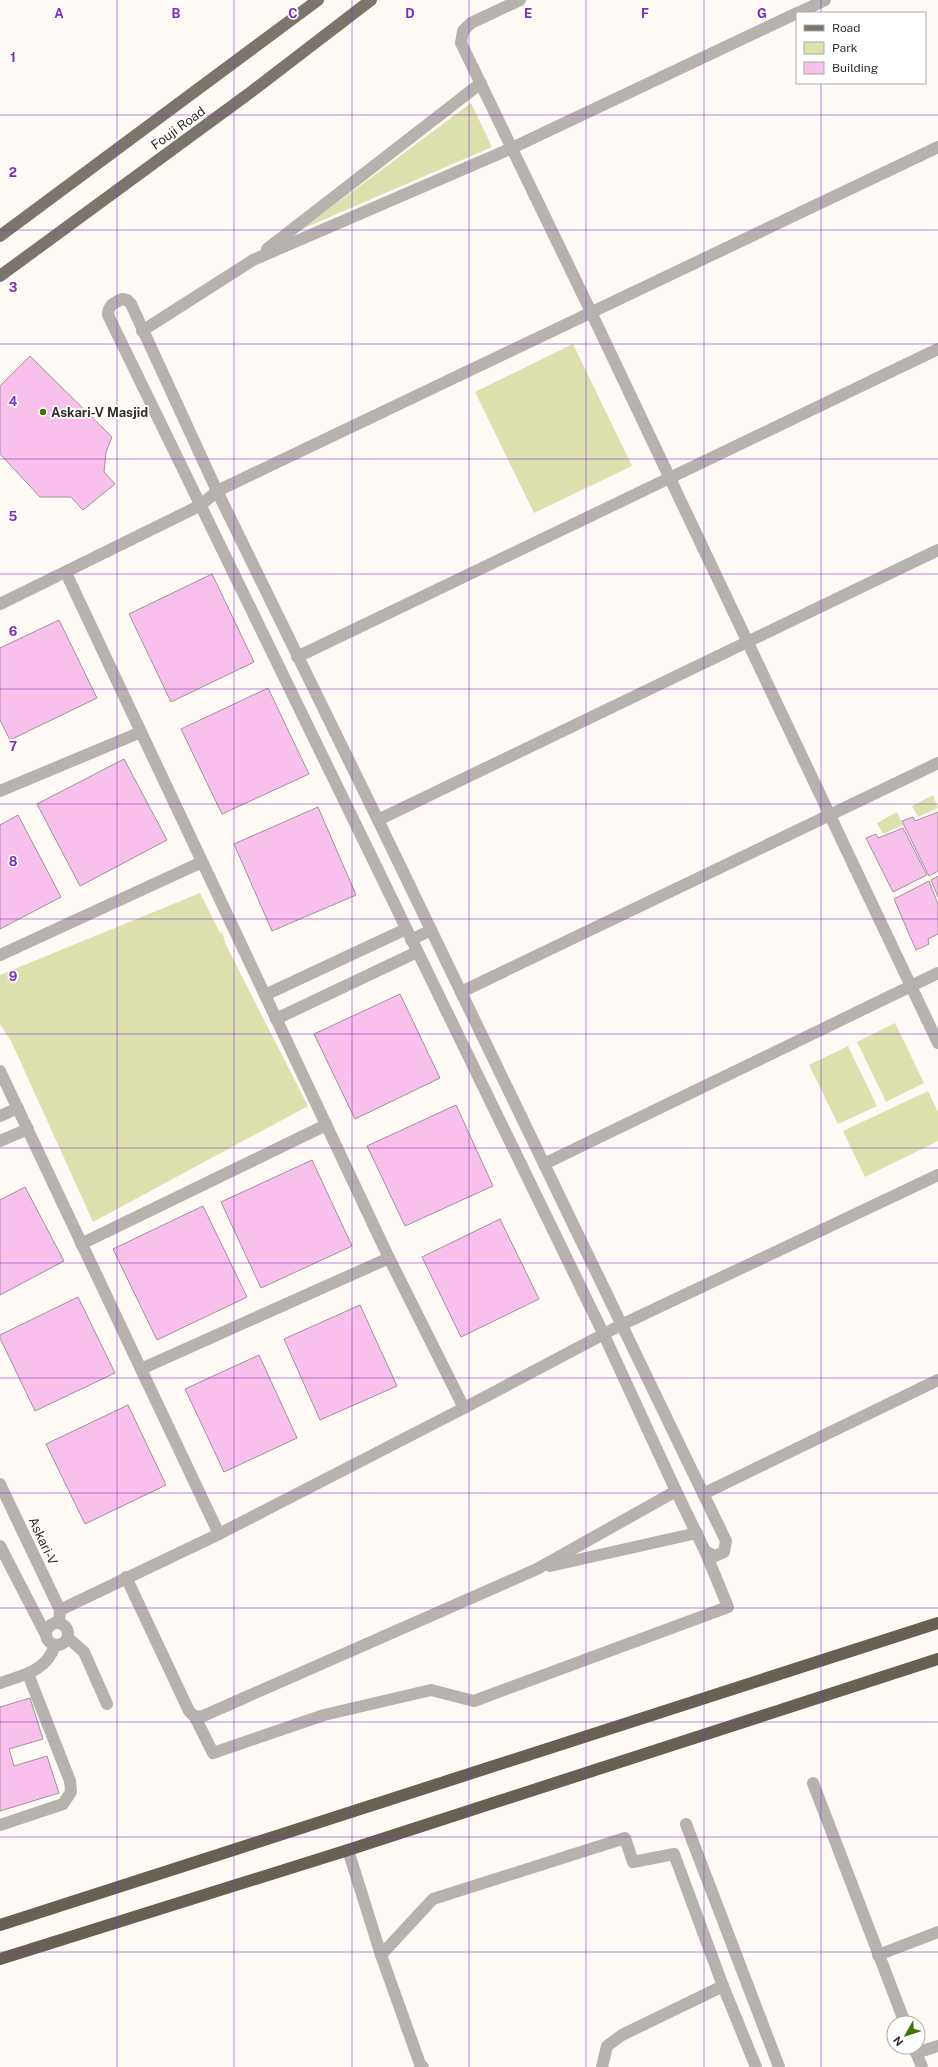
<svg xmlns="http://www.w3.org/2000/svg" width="938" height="2067" font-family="'Public Sans',sans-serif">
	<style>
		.green { fill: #dce1ae }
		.building { fill: #f9c0ec; stroke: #9e929b }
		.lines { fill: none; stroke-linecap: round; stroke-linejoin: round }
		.minor { stroke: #b6b2ad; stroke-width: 12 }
		.major { stroke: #7c756c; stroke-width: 12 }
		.highway { stroke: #686055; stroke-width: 12 }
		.grid { fill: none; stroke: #7b2cbf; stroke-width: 1; stroke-opacity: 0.55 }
		.poi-dot { fill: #417602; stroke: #fff; stroke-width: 1.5 }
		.labels { text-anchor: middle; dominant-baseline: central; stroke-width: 3.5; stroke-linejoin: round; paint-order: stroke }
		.street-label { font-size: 13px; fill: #312d29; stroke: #fff }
		.poi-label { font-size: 13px; font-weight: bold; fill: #312d29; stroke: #fff; text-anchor: start }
		.grid-label { font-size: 13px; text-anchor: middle; font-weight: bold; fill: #7b2cbf; stroke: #fff; stroke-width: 3.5; stroke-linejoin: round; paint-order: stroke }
	</style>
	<rect width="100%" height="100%" fill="#fffaf6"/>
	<g class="green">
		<polygon points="471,103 492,147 302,229"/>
		<polygon points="573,344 632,466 534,513 475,392"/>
		<polygon points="933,795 938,808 918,817 912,806"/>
		<polygon points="897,812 903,825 883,834 877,823"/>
		<polygon points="200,893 220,933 222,932 226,945 308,1106 93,1222 12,1043 0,1024 0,975"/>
		<polygon points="895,1023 924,1083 886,1102 857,1042"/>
		<polygon points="848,1046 877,1106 838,1124 809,1065"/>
		<polygon points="928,1091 938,1112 938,1141 865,1177 843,1131"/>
	</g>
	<g class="building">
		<polygon points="30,356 112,437 106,452 104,472 115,484 83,510 71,497 40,497 0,454 0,386"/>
		<polygon points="212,574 254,662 171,702 129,614"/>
		<polygon points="59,620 97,698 10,740 0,720 0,648"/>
		<polygon points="268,688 309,774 222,814 181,729"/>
		<polygon points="124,759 167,840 80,886 37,804"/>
		<polygon points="318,807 356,895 272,931 234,844"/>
		<polygon points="938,812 938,871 929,876 902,821 913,817 915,821"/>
		<polygon points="18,815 61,897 0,929 0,825"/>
		<polygon points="903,828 927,875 893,892 866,838 876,834 878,838"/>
		<polygon points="938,876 938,897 931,880"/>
		<polygon points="929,881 938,904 938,934 928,939 929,944 916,950 894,899"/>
		<polygon points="400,994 440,1078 355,1119 314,1034"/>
		<polygon points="456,1105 493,1186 405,1226 367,1146"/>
		<polygon points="312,1160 352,1246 261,1288 221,1202"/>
		<polygon points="25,1187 64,1261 0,1295 0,1200"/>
		<polygon points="203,1206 247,1297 157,1340 113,1249"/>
		<polygon points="500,1219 539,1299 461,1337 422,1257"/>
		<polygon points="78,1297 115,1373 35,1411 0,1338 0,1335"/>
		<polygon points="360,1305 397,1386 320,1420 284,1339"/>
		<polygon points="259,1355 297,1438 224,1472 185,1389"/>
		<polygon points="128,1405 166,1485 85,1524 46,1444"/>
		<polygon points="30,1698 43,1739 9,1749 14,1766 47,1756 59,1793 0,1811 0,1707"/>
	</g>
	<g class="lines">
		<g class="minor">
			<polyline points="520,0 471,23 463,31 461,43 591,312 938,1043"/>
			<polyline points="798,13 825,0"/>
			<polyline points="267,249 481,83"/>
			<path d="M122,299L127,300L131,304L217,491L378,820L726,1541L724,1552L715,1556L705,1551L676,1491L604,1335L108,315C108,305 114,303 122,299Z"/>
			<polyline points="142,331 253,260 512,148 797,13"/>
			<polyline points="66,573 389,1258 464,1408"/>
			<polyline points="0,604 201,505 217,491 938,147"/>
			<polyline points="297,657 938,349"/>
			<polyline points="0,791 141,732"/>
			<polyline points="378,820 938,550"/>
			<polyline points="411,940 431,930"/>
			<polyline points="0,955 202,862"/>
			<polyline points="461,992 938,763"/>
			<polyline points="265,995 406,929"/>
			<polyline points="276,1019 417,952"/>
			<polyline points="0,1071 219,1534"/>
			<polyline points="0,1116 18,1108"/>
			<polyline points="0,1141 28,1129"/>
			<polyline points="544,1164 938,973"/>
			<polyline points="81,1244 326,1125"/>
			<polyline points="141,1369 389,1258"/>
			<polyline points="0,1484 60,1610"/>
			<polyline points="703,1494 938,1380"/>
			<polyline points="0,1546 45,1633"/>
			<polyline points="550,1566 697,1533"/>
			<polyline points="126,1577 189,1711 195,1717 213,1753 324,1715 431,1690 474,1701 728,1607 705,1551"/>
			<circle cx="57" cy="1634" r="11"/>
			<polyline points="59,1623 60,1610 219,1534 464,1408 621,1325 938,1175"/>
			<polyline points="68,1638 84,1652 107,1704"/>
			<path d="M0,1683C23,1675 47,1671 55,1645"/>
			<polyline points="195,1717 203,1716 537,1569 676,1491"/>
			<polyline points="813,1783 905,2023"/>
			<polyline points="686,1824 779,2067"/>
			<polyline points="0,1825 63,1804 71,1792 70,1781 28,1674"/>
			<polyline points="348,1850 381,1955 420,2064 423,2067"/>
			<polyline points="381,1955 433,1899 625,1838 633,1862 674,1854 723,1986 756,2067"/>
			<polyline points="878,1955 938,1932"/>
			<polyline points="914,2047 922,2067"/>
			<polyline points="916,2053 938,2046"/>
			<polyline points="602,2067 607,2046 622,2035 723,1986"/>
		</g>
		<g class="major">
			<polyline points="0,236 318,0"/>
			<polyline points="0,276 251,92 371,0"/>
		</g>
		<g class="highway">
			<polyline points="0,1925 938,1623"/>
			<polyline points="0,1959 348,1850 938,1659"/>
		</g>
	</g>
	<path class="grid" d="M117,0V2067M234,0V2067M352,0V2067M469,0V2067M586,0V2067M704,0V2067M821,0V13M821,83V2067M0,115H938M0,230H938M0,344H938M0,459H938M0,574H938M0,689H938M0,804H938M0,919H938M0,1034H938M0,1148H938M0,1263H938M0,1378H938M0,1493H938M0,1608H938M0,1722H938M0,1837H938M0,1952H938"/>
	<circle class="poi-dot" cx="43" cy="412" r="4"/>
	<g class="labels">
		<g class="street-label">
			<text transform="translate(178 128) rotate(-36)">Fouji Road</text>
			<text transform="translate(43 1541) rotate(65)">Askari-V</text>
		</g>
		<g class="poi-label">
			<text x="51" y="412">Askari-V Masjid</text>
		</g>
	</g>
	<g class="grid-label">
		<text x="59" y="18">A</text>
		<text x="176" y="18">B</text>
		<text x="293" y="18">C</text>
		<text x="410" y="18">D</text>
		<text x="528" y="18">E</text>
		<text x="645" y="18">F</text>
		<text x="762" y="18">G</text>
		<text x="13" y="62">1</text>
		<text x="13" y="177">2</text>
		<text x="13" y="292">3</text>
		<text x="13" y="406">4</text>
		<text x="13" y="521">5</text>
		<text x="13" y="636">6</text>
		<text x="13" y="751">7</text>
		<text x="13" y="866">8</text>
		<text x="13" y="981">9</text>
	</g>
	<rect x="796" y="12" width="130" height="72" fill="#ffffff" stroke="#adaba9"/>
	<rect x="804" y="25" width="20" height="6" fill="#7c756c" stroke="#adaba9"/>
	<text x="832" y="32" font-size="12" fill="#312d29">Road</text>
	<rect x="804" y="42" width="20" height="12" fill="#dce1ae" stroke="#adaba9"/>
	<text x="832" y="52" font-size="12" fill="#312d29">Park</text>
	<rect x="804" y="62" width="20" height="12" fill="#f9c0ec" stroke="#adaba9"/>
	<text x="832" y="72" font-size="12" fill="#312d29">Building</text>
	<g transform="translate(906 2035) rotate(231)"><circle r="19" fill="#ffffff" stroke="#adaba9"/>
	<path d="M0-3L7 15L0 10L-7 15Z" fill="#417602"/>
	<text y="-6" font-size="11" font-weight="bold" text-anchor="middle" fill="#312d29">N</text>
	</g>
</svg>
